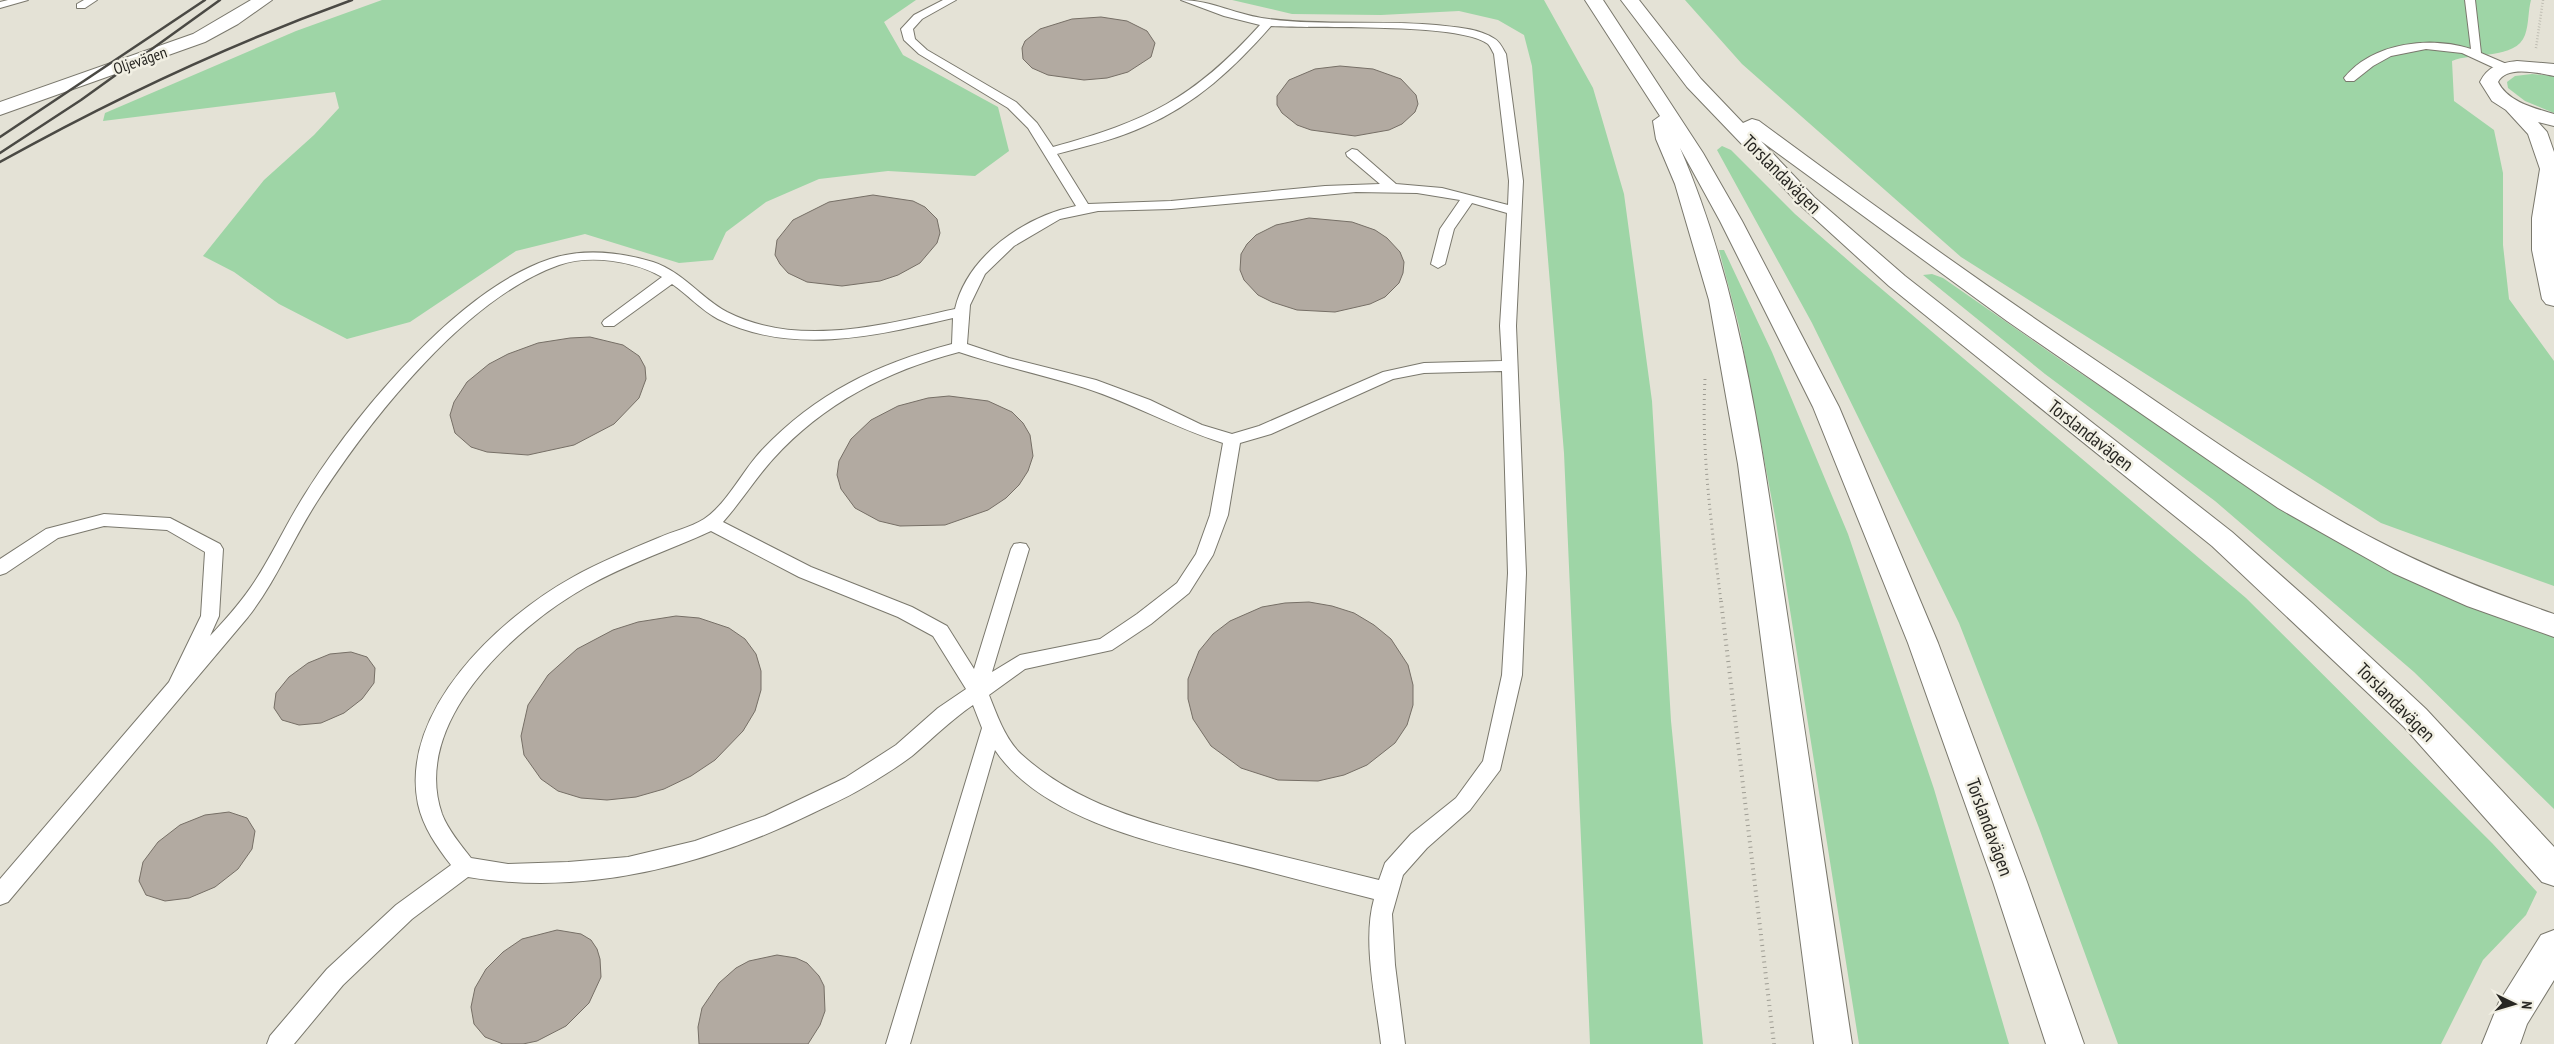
<svg xmlns="http://www.w3.org/2000/svg" width="2554" height="1044" font-family="'PT Sans Narrow',sans-serif">
	<style>
		.green { fill: #9ed5a6 }
		.building { fill: #b2aaa1; stroke: #766f66 }
		.lines { fill: none; stroke-linecap: round; stroke-linejoin: round }
		.lane-casing { stroke: #7a786d; stroke-width: 2 }
		.secondary-casing { stroke: #7a786d; stroke-width: 2 }
		.primary-casing { stroke: #7a786d; stroke-width: 2 }
		.highway-casing { stroke: #7a786d; stroke-width: 2 }
		.path-far2 { stroke: #9e9c93; stroke-width: 2.5; stroke-dasharray: 0.5 2.5; stroke-linecap: butt }
		.path-far1 { stroke: #9e9c93; stroke-width: 3; stroke-dasharray: 1 4; stroke-linecap: butt }
		.path { stroke: #9e9c93; stroke-width: 4; stroke-dasharray: 1 4.5; stroke-linecap: butt }
		.lane { fill: #fff; fill-rule: evenodd }
		.secondary { fill: #fff; fill-rule: evenodd }
		.primary { fill: #fff; fill-rule: evenodd }
		.highway { fill: #fff; fill-rule: evenodd }
		.rail { stroke: #4a4944; stroke-width: 2.5 }
		.labels { text-anchor: middle; dominant-baseline: central; stroke-width: 5; stroke-linejoin: round; paint-order: stroke }
		.far-street-label { font-size: 16px; fill: #272622; stroke: #f1efe3 }
		.street-label { font-size: 19px; fill: #272622; stroke: #f1efe3 }
	</style>
	<rect width="100%" height="100%" fill="#e4e2d6"/>
	<g class="green">
		<polygon points="382,0 916,0 884,22 903,55 998,107 1009,151 975,176 888,171 819,179 766,202 726,232 713,260 679,263 585,234 516,251 410,322 347,339 279,304 234,272 203,256 264,180 314,135 339,108 335,92 103,121 105,113 296,31"/>
		<polygon points="1232,0 1544,0 1593,88 1624,194 1652,401 1671,721 1703,1044 1590,1044 1564,453 1532,66 1524,35 1498,20 1459,11 1381,15 1292,14"/>
		<path d="M1685,0H2531C2528,11 2529,24 2525,35C2516,60 2472,52 2452,61L2454,101L2494,130L2503,173V245L2509,299L2554,361V586L2381,523L1961,257L1742,64Z"/>
		<polygon points="2532,74 2554,76 2554,113 2525,101 2508,88 2507,82 2515,76"/>
		<polygon points="1722,146 1731,150 1795,214 1858,269 2246,598 2492,843 2537,892 2526,915 2483,960 2441,1044 2118,1044 2039,828 1959,623 1812,323 1717,150"/>
		<polygon points="1719,250 1724,250 1772,352 1848,534 1934,789 2009,1044 1859,1044 1776,522 1739,326"/>
		<polygon points="1932,274 1943,278 2068,365 2257,490 2554,634 2554,809 2414,672 2215,501 2045,374 1923,275"/>
	</g>
	<g class="building">
		<polygon points="1101,17 1127,21 1147,31 1155,43 1151,57 1128,72 1107,78 1084,80 1048,75 1032,68 1023,59 1022,48 1025,41 1040,29 1072,19"/>
		<polygon points="1340,66 1373,69 1401,79 1416,95 1418,104 1415,112 1402,124 1389,130 1355,136 1311,130 1297,125 1282,113 1277,105 1277,96 1289,80 1315,69"/>
		<polygon points="873,195 913,201 925,207 937,219 940,233 937,243 920,263 898,275 880,281 842,286 807,282 788,273 780,264 775,255 777,240 793,220 829,202"/>
		<polygon points="1309,218 1352,222 1375,230 1387,238 1400,252 1404,262 1403,273 1399,283 1385,297 1370,304 1335,312 1297,310 1272,302 1258,295 1244,280 1240,270 1241,254 1247,244 1256,235 1276,225"/>
		<polygon points="590,337 623,345 639,356 645,367 646,379 639,398 614,424 574,445 528,455 487,452 471,447 455,433 450,415 454,402 467,382 489,364 508,354 538,343 570,338"/>
		<polygon points="949,396 988,401 1012,412 1023,423 1030,435 1033,456 1028,471 1019,485 1006,498 988,510 945,525 900,526 879,521 855,508 841,489 837,475 839,461 851,439 871,420 898,406 928,398"/>
		<polygon points="1309,602 1332,606 1354,613 1374,625 1391,639 1408,665 1413,685 1413,705 1407,725 1395,743 1367,765 1344,775 1318,781 1278,780 1241,768 1211,746 1193,719 1188,699 1188,679 1199,651 1213,634 1230,621 1262,607 1285,603"/>
		<polygon points="676,616 699,618 729,628 745,639 756,654 761,671 761,690 755,711 743,731 715,760 691,776 664,789 636,797 607,800 581,798 558,791 541,779 524,755 521,736 528,705 548,675 577,649 613,630 638,622"/>
		<polygon points="351,652 367,657 375,668 374,683 362,699 344,713 321,723 299,725 282,720 274,708 276,693 289,677 308,663 330,654"/>
		<polygon points="229,812 247,818 255,831 252,849 238,869 215,887 189,898 165,901 146,895 139,881 143,862 158,842 180,825 205,815"/>
		<polygon points="557,930 581,934 591,940 597,949 600,959 601,977 589,1003 566,1026 537,1041 523,1044 503,1044 485,1037 474,1024 471,1007 475,988 486,969 503,952 522,939"/>
		<polygon points="777,955 796,958 807,963 819,976 824,986 825,1011 820,1025 808,1044 699,1044 698,1027 702,1008 719,983 736,968 749,961"/>
	</g>
	<g class="lines">
		<defs>
			<g id="lane">
				<polygon points="8,0 28,0 0,8 0,2"/>
				<polygon points="84,0 97,0 85,8 77,8 77,4"/>
				<path d="M943,0H956L922,19L913,29L915,39L927,50L1016,102L1037,123L1053,147C1147,121 1193,99 1260,25L1224,16L1181,0C1211,0 1239,16 1269,19C1324,26 1381,20 1436,25C1455,27 1478,28 1495,39C1500,42 1503,49 1506,54L1523,181L1516,326L1526,573L1522,675L1500,770L1470,810L1427,848L1403,875L1392,914L1395,965L1405,1044H1381C1376,1000 1362,941 1374,899C1327,887 1281,875 1234,863C1157,844 1042,820 995,750L910,1044H886L982,728L973,705C951,720 932,739 912,756C896,768 878,779 861,789C846,798 829,805 813,813C707,865 586,897 468,877L412,919L343,985L294,1044H267L270,1036L327,969L396,905L451,865C437,847 423,827 418,804C399,711 499,618 573,577C600,562 629,550 658,538C673,531 690,528 704,519C728,503 742,471 762,450C816,393 877,364 952,344L953,318C875,336 793,356 718,319C701,310 687,294 672,284L614,326H604L602,323L604,320L662,277C635,261 590,254 559,265C466,298 373,416 320,497C294,536 277,580 248,617L8,902L0,905V879L169,682L201,616L205,552L167,530L104,526L58,538L6,573L0,575V559L46,529L104,514L170,518L220,544L223,549L219,616L210,636C226,619 242,601 255,581C274,552 288,520 307,491C358,411 459,289 550,259C583,248 620,252 653,262C683,272 701,298 727,312C798,348 882,325 955,309C967,256 1025,216 1076,206L1028,128L1008,108L919,54L904,40L901,29L914,15ZM1271,26C1314,29 1459,22 1488,44C1491,47 1492,51 1494,54L1509,181L1508,205L1442,188L1396,184L1357,150L1352,149L1346,153L1347,156L1380,184L1325,186L1171,201L1088,204L1057,154C1087,146 1117,139 1145,126C1196,104 1235,67 1271,26ZM1356,192L1417,193L1460,200L1440,229L1431,264L1438,268L1445,264L1454,229L1472,203L1507,213L1500,326L1502,361L1424,363L1383,372L1259,426L1232,434L1202,425L1150,400L1096,380L1009,358L967,344L970,305L985,274L1014,246L1060,219L1098,211L1171,209ZM959,352C1001,366 1043,375 1085,388C1132,403 1175,428 1223,443L1210,515L1196,554L1177,583L1137,614L1100,639L1020,655L992,672L1029,549L1026,544L1020,543L1014,544L1011,549L974,669L947,626L912,607L811,567L723,522C741,502 755,479 773,459C824,403 887,371 959,352ZM1502,371L1508,573L1502,675L1483,761L1456,798L1411,834L1385,863L1379,880C1330,868 1281,856 1232,844C1157,825 1080,808 1021,754C1005,739 997,715 989,695L1025,669L1112,650L1151,624L1189,593L1213,555L1228,515L1240,443L1271,434L1393,379L1424,373ZM711,531L799,577L898,617L933,636L966,689L938,708L896,745L845,778L765,816L695,841L628,857L568,862L508,864L471,858C461,845 448,830 442,814C410,722 515,627 586,587C626,564 670,550 711,531Z"/>
				<path d="M2465,0H2475L2481,53L2509,65V71H2501L2462,53L2426,49L2391,56L2373,66L2354,81H2346L2344,78C2373,42 2430,36 2471,49Z"/>
			</g>
			<g id="secondary">
				<polygon points="251,0 272,0 238,24 205,42 0,115 0,102 193,34"/>
				<path d="M2517,61L2554,64V76C2539,73 2506,65 2498,82C2508,102 2534,108 2554,114V126L2538,122L2547,132L2554,152V306L2546,304L2542,299L2532,250V218L2540,169L2528,134L2506,110L2492,101L2480,82C2488,66 2500,63 2517,61Z"/>
			</g>
			<g id="primary">
				<path d="M1585,0H1603L1703,153L1742,221L1839,407L1938,643L2027,882L2084,1044H2046L1993,882L1908,643L1813,407L1720,221L1680,148C1741,289 1761,443 1784,594C1807,744 1829,894 1852,1044H1814L1738,464L1709,300L1675,184L1656,139L1653,121L1660,116Z"/>
				<path d="M1621,0H1639L1701,79L1743,123L1752,119L1759,121C1875,207 1993,291 2113,372C2199,430 2283,492 2376,540C2433,570 2493,593 2554,614V637L2467,606L2393,573L2278,508L2007,321L1761,141L1814,197L1905,276L2232,532L2312,603L2426,709L2554,847V886L2542,882L2404,727L2212,546L1889,286L1800,205L1687,87Z"/>
			</g>
			<polygon id="highway" points="2554,930 2554,980 2527,1024 2520,1044 2482,1044 2499,1002 2541,935"/>
		</defs>
		<use href="#lane" class="lane-casing"/>
		<use href="#secondary" class="secondary-casing"/>
		<use href="#primary" class="primary-casing"/>
		<use href="#highway" class="highway-casing"/>
		<polyline class="path-far2" points="2536,48 2543,0"/>
		<path class="path-far1" d="M1705,379C1701,454 1712,528 1721,602"/>
		<polyline class="path" points="1721,601 1774,1044"/>
		<use href="#lane" class="lane"/>
		<use href="#secondary" class="secondary"/>
		<use href="#primary" class="primary"/>
		<use href="#highway" class="highway"/>
		<g class="rail">
			<polyline points="0,137 205,0"/>
			<polyline points="0,153 81,100 220,0"/>
			<path d="M0,162C113,99 230,44 352,0"/>
		</g>
	</g>
	<g class="labels">
		<g class="far-street-label">
			<text transform="translate(140 60) rotate(-19)">Oljevägen</text>
		</g>
		<g class="street-label">
			<text transform="translate(1782 174) rotate(45)">Torslandavägen</text>
			<text transform="translate(2091 435) rotate(38)">Torslandavägen</text>
			<text transform="translate(2396 702) rotate(45)">Torslandavägen</text>
			<text transform="translate(1990 827) rotate(70)">Torslandavägen</text>
		</g>
	</g>
	<g transform="translate(2514 1004) rotate(95)" stroke="#f1efe3" stroke-width="4" paint-order="stroke">
	<path d="M0-4L9 19L0 12L-9 19Z" fill="#272622"/>
	<text y="-8" font-size="14" font-weight="bold" text-anchor="middle" fill="#272622">N</text>
	</g>
</svg>
